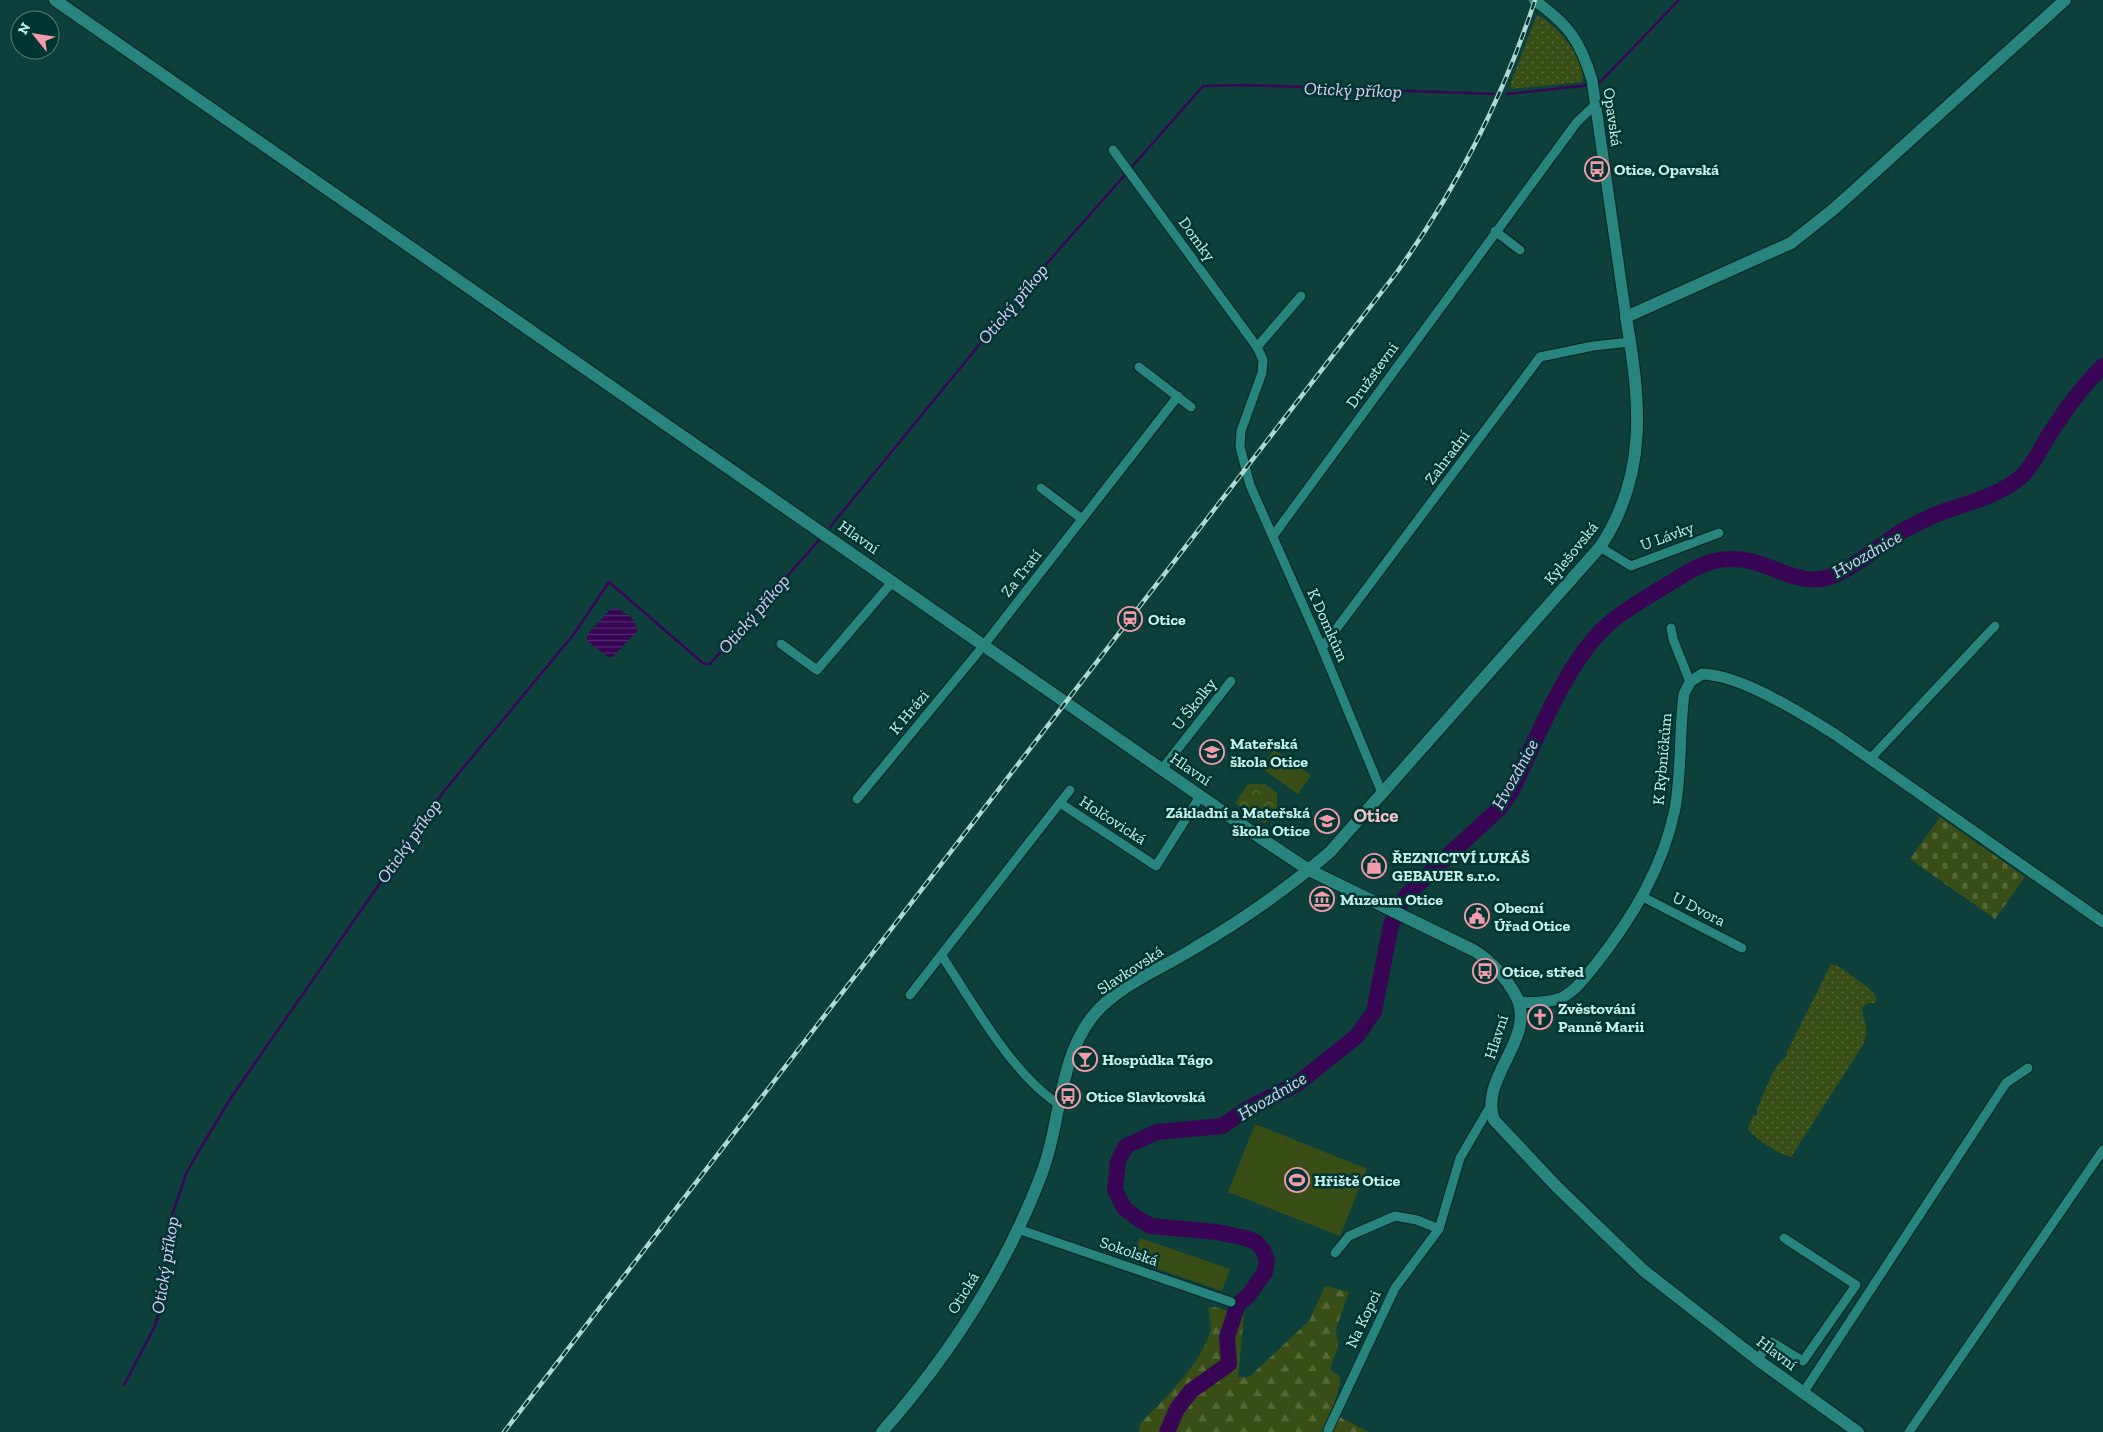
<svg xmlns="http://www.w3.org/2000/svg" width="2103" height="1432" font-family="'Zilla Slab',serif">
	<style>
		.grass { fill: url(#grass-dots) }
		.forest { fill: url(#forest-firs) }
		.cemetery { fill: url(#cemetery-stones) }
		.park { fill: url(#park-crowns) }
		.garden { fill: #394e16 }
		.water { fill: url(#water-rules) }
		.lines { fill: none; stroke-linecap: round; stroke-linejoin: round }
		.stream { stroke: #370554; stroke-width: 2.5 }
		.river { stroke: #370554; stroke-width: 16 }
		.minor-casing { stroke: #062321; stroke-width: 11 }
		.tertiary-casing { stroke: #062321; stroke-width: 13 }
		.secondary-casing { stroke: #062321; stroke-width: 14 }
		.minor { stroke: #28857e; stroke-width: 9 }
		.tertiary { stroke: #28857e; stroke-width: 11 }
		.secondary { stroke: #28857e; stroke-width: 12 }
		.rail-casing { stroke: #afd9d4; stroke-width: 4.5 }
		.rail { stroke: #003531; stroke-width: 2.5; stroke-dasharray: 8; stroke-linecap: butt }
		.labels { text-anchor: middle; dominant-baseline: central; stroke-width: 5; stroke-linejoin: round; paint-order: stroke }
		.street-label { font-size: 16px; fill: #c7f0eb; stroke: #003531 }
		.poi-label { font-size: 16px; font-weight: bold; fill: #c7f0eb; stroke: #003531; text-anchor: start }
		.water-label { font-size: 18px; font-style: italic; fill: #e4caff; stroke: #003531 }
		.quarter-label { font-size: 19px; font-weight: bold; fill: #f5c1ca; stroke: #003531 }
	</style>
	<defs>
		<pattern id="grass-dots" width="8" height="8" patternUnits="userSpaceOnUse" patternTransform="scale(1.25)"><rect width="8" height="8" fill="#394e16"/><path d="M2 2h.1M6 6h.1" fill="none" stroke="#546838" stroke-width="1.8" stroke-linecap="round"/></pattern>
		<pattern id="forest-firs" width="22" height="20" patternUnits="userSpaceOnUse" patternTransform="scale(1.25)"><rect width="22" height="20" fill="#394e16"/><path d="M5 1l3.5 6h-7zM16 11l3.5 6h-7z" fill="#546838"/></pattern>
		<pattern id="cemetery-stones" width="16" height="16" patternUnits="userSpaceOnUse" patternTransform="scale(1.25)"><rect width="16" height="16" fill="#394e16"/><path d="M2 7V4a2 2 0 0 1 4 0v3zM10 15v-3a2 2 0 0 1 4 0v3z" fill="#546838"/></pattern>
		<pattern id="park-crowns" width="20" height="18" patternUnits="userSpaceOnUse" patternTransform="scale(1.25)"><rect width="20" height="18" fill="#394e16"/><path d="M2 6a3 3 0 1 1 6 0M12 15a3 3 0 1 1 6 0" fill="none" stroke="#546838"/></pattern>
		<pattern id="water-rules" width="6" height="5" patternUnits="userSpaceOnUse" patternTransform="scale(1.25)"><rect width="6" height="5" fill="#370554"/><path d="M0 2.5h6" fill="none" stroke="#522a6d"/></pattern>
	</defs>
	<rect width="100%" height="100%" fill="#0d3f3b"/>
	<g class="grass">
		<path d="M1537,15C1557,25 1586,58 1582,82L1511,89V82Z"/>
		<path d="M1831,964L1836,965C1846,972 1875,989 1877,1000L1875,1003H1868L1862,1008C1863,1026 1872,1027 1861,1048L1791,1157C1779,1154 1755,1139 1748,1129L1753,1116L1757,1115V1109C1765,1092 1773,1065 1787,1056V1052Z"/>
	</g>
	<path class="forest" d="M1325,1286L1349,1292L1336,1329L1338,1347L1330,1369L1341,1378L1332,1413L1369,1432H1139L1140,1424C1161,1402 1200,1365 1209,1335C1212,1327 1210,1316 1208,1308L1215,1307L1244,1316L1238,1377H1249L1309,1321Z"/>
	<polygon class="cemetery" points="1940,817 2025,877 1995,919 1910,859"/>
	<polygon class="park" points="1248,784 1265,784 1277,793 1277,808 1265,824 1235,803"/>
	<g class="garden">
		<polygon points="1274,749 1311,775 1298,794 1261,768"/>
		<polygon points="1255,1124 1367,1169 1340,1236 1228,1192"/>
		<polygon points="1140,1238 1230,1269 1222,1291 1132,1260"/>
	</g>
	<polygon class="water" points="616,608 632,618 638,630 613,657 608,657 587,641 587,635 611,609"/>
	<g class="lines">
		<g class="stream">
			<polyline points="1595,83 1601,81 1679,0"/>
			<polyline points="1507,94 1590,85"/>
			<polyline points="1130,169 1203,86 1248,85 1494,94"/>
			<polyline points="830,527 1033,279 1124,176"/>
			<polyline points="124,1385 155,1326 161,1305 167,1230 186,1174 197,1154 232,1096 444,791 574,634 609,582 704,664 710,664 819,540"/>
		</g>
		<path class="river" d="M1167,1432L1177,1409L1191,1391L1229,1364L1227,1337L1238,1304L1248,1296L1265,1272L1267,1260L1263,1250L1256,1242L1246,1238L1217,1232L1151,1226L1137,1218L1124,1208L1115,1190L1118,1161L1126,1146L1157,1132L1222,1126L1247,1109L1297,1084L1357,1036L1374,1012L1391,925L1400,905L1408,894L1439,864L1500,808L1511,792C1536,741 1563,669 1603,629C1620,613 1642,600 1662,588C1685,574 1705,558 1734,559C1773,560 1799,592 1837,574C1861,563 1881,544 1904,530C1919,522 1935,514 1951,509C1975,501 2004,493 2023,475C2033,465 2041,448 2049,435C2065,410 2081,387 2103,366"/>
		<defs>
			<g id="minor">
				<polyline points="1113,150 1257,347 1263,360 1262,373 1241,431 1240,447 1250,485 1322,648 1382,793"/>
				<polyline points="1495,231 1520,250"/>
				<polyline points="1257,347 1301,296"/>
				<polyline points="1139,367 1191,407"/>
				<polyline points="1041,488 1082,519"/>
				<polyline points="1273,536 1577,122 1595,105"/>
				<polyline points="1600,547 1631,566 1719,533"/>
				<polyline points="1671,628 1673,639 1690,682"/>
				<polyline points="781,644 817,670 893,581"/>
				<polyline points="1322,648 1540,357 1593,346 1630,342"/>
				<polyline points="1871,758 1995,626"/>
				<polyline points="1162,769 1231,681"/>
				<polyline points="857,799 984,645 1178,396"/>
				<polyline points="1060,803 1156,866 1201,795"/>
				<polyline points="1643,897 1742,948"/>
				<path d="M942,956C973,1003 1013,1076 1060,1105"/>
				<polyline points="910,995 1070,790"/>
				<polyline points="1018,1229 1231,1302"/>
				<polyline points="1335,1253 1349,1236 1395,1216 1417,1220 1439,1229"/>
				<polyline points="1757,1359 1772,1342 1803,1361 1856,1285 1784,1238"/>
				<polyline points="1803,1393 2006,1083 2028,1068"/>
				<polyline points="1328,1430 1395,1288 1439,1229 1460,1158 1491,1105"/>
				<polyline points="1909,1432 2103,1150"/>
			</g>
			<g id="tertiary">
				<path d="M1534,0C1568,24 1580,40 1592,80L1626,317"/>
				<path d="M1519,1002C1533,1003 1548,1003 1561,998C1576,991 1586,976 1596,964C1633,917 1663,867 1675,809C1682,771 1679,732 1684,694L1690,682L1702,674C1742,675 1802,714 1836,735L2103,922"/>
			</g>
			<g id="secondary">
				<path d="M55,0L1265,841L1309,870L1475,951C1489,960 1498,969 1508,983C1512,989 1517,996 1519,1003C1531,1043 1479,1080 1494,1120L1557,1187L1643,1270L1762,1363L1858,1432"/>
				<path d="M882,1432C949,1356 1006,1268 1042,1173C1061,1123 1058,1061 1092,1017C1117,986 1159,970 1193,949C1241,921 1288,888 1330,852L1600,547C1649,474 1640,399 1626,317L1791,243L1835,208L2065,0"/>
			</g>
		</defs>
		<use href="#minor" class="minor-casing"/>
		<use href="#tertiary" class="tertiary-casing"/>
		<use href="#secondary" class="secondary-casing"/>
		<use href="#minor" class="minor"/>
		<use href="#tertiary" class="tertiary"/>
		<use href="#secondary" class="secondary"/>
		<defs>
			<path id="rail" d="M504,1432L1397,272C1457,188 1503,98 1535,0"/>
		</defs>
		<use href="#rail" class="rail-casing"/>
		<use href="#rail" class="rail"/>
	</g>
	<defs>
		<symbol id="bus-ring" viewBox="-11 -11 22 22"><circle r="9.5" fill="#003531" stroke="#f39aab" stroke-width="1.5"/><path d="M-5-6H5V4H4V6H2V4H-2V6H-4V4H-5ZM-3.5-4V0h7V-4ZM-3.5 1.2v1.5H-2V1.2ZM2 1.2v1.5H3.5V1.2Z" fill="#f39aab"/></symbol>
		<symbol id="station-ring" viewBox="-11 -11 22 22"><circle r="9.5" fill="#003531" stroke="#f39aab" stroke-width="1.5"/><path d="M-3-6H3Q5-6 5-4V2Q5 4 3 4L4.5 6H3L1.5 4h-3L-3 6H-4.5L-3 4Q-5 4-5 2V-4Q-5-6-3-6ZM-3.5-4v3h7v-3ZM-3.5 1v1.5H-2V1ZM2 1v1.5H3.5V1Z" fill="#f39aab"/></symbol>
		<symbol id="school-ring" viewBox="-11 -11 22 22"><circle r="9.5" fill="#003531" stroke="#f39aab" stroke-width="1.5"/><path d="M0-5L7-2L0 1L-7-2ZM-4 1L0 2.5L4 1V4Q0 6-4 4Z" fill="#f39aab"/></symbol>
		<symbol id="shop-ring" viewBox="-11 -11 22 22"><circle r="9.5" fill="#003531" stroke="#f39aab" stroke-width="1.5"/><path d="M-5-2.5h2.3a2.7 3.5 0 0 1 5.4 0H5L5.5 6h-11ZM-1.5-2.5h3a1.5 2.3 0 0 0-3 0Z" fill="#f39aab"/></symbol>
		<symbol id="museum-ring" viewBox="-11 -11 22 22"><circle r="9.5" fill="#003531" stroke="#f39aab" stroke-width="1.5"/><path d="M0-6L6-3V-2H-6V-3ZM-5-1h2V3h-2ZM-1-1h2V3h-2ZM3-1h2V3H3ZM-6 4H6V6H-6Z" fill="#f39aab"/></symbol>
		<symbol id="civic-ring" viewBox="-11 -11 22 22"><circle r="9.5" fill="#003531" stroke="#f39aab" stroke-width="1.5"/><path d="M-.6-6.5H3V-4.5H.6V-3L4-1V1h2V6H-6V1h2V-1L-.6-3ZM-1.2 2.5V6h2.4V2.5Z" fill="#f39aab"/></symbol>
		<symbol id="church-ring" viewBox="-11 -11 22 22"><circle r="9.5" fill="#003531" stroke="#f39aab" stroke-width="1.5"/><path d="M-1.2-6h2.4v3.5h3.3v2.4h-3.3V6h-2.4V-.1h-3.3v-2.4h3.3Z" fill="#f39aab"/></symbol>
		<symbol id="bar-ring" viewBox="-11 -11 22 22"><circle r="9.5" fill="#003531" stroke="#f39aab" stroke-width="1.5"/><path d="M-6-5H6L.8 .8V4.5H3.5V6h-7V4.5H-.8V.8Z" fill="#f39aab"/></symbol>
		<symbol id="stadium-ring" viewBox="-11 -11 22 22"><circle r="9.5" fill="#003531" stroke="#f39aab" stroke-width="1.5"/><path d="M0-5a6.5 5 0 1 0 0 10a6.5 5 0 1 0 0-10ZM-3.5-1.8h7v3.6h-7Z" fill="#f39aab"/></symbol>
	</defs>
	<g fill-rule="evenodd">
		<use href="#bus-ring" x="1583" y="155" width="28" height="28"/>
		<use href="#station-ring" x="1116" y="605" width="28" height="28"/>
		<use href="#school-ring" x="1198" y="738" width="28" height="28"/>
		<use href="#school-ring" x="1313" y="807" width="28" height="28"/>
		<use href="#shop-ring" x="1360" y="852" width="28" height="28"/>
		<use href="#museum-ring" x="1308" y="885" width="28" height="28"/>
		<use href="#civic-ring" x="1463" y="902" width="28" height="28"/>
		<use href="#bus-ring" x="1471" y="957" width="28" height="28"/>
		<use href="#church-ring" x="1526" y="1003" width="28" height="28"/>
		<use href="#bar-ring" x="1071" y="1045" width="28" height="28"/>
		<use href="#bus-ring" x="1054" y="1082" width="28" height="28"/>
		<use href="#stadium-ring" x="1283" y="1166" width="28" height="28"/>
	</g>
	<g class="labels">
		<g class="street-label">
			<text transform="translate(1613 117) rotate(82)">Opavská</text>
			<text transform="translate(1197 239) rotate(54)">Domky</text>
			<text transform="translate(1372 375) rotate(-54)">Družstevní</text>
			<text transform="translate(1447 457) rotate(-53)">Zahradní</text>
			<text transform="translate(1667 536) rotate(-20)">U Lávky</text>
			<text transform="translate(859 537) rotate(35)">Hlavní</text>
			<text transform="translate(1571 553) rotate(-51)">Kylešovská</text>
			<text transform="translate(1021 573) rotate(-52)">Za Tratí</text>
			<text transform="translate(1328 625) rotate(66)">K Domkům</text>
			<text transform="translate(1194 704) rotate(-52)">U Školky</text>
			<text transform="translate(909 712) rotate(-50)">K Hrázi</text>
			<text transform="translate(1662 759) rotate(-85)">K Rybníčkům</text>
			<text transform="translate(1191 769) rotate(34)">Hlavní</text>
			<text transform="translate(1113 820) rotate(33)">Holčovická</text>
			<text transform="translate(1699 909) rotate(27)">U Dvora</text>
			<text transform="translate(1130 970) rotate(-33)">Slavkovská</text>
			<text transform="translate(1496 1037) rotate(-72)">Hlavní</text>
			<text transform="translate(1129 1251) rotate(19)">Sokolská</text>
			<text transform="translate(963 1293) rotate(-59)">Otická</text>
			<text transform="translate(1363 1319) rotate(-65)">Na Kopci</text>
			<text transform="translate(1777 1353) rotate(37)">Hlavní</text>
		</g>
		<g class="poi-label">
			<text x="1614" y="169">Otice, Opavská</text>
			<text x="1148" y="619">Otice</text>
			<text x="1230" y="743">Mateřská<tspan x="1230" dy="18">škola Otice</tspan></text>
			<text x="1310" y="812" text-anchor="end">Základní a Mateřská<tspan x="1310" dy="18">škola Otice</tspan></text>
			<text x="1392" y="857">ŘEZNICTVÍ LUKÁŠ<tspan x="1392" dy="18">GEBAUER s.r.o.</tspan></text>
			<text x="1340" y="899">Muzeum Otice</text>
			<text x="1494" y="907">Obecní<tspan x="1494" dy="18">Úřad Otice</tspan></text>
			<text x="1502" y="971">Otice, střed</text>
			<text x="1558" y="1008">Zvěstování<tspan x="1558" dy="18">Panně Marii</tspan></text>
			<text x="1102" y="1059">Hospůdka Tágo</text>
			<text x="1086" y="1096">Otice Slavkovská</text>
			<text x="1314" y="1180">Hřiště Otice</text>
		</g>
		<g class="water-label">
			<text transform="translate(1353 90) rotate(2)">Otický příkop</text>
			<text transform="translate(1013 304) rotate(-50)">Otický příkop</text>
			<text transform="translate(1867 554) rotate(-30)">Hvozdnice</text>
			<text transform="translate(754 614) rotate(-49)">Otický příkop</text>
			<text transform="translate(1515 774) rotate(-61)">Hvozdnice</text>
			<text transform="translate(409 841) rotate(-55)">Otický příkop</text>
			<text transform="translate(1272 1096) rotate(-31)">Hvozdnice</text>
			<text transform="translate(165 1265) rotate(-81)">Otický příkop</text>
		</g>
		<g class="quarter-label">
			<text x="1376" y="815">Otice</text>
		</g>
	</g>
	<g transform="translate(35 35) rotate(300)"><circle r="24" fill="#003531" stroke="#50807b"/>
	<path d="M0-4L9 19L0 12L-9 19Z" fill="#f39aab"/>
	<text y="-8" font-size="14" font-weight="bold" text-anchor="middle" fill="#c7f0eb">N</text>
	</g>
</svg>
